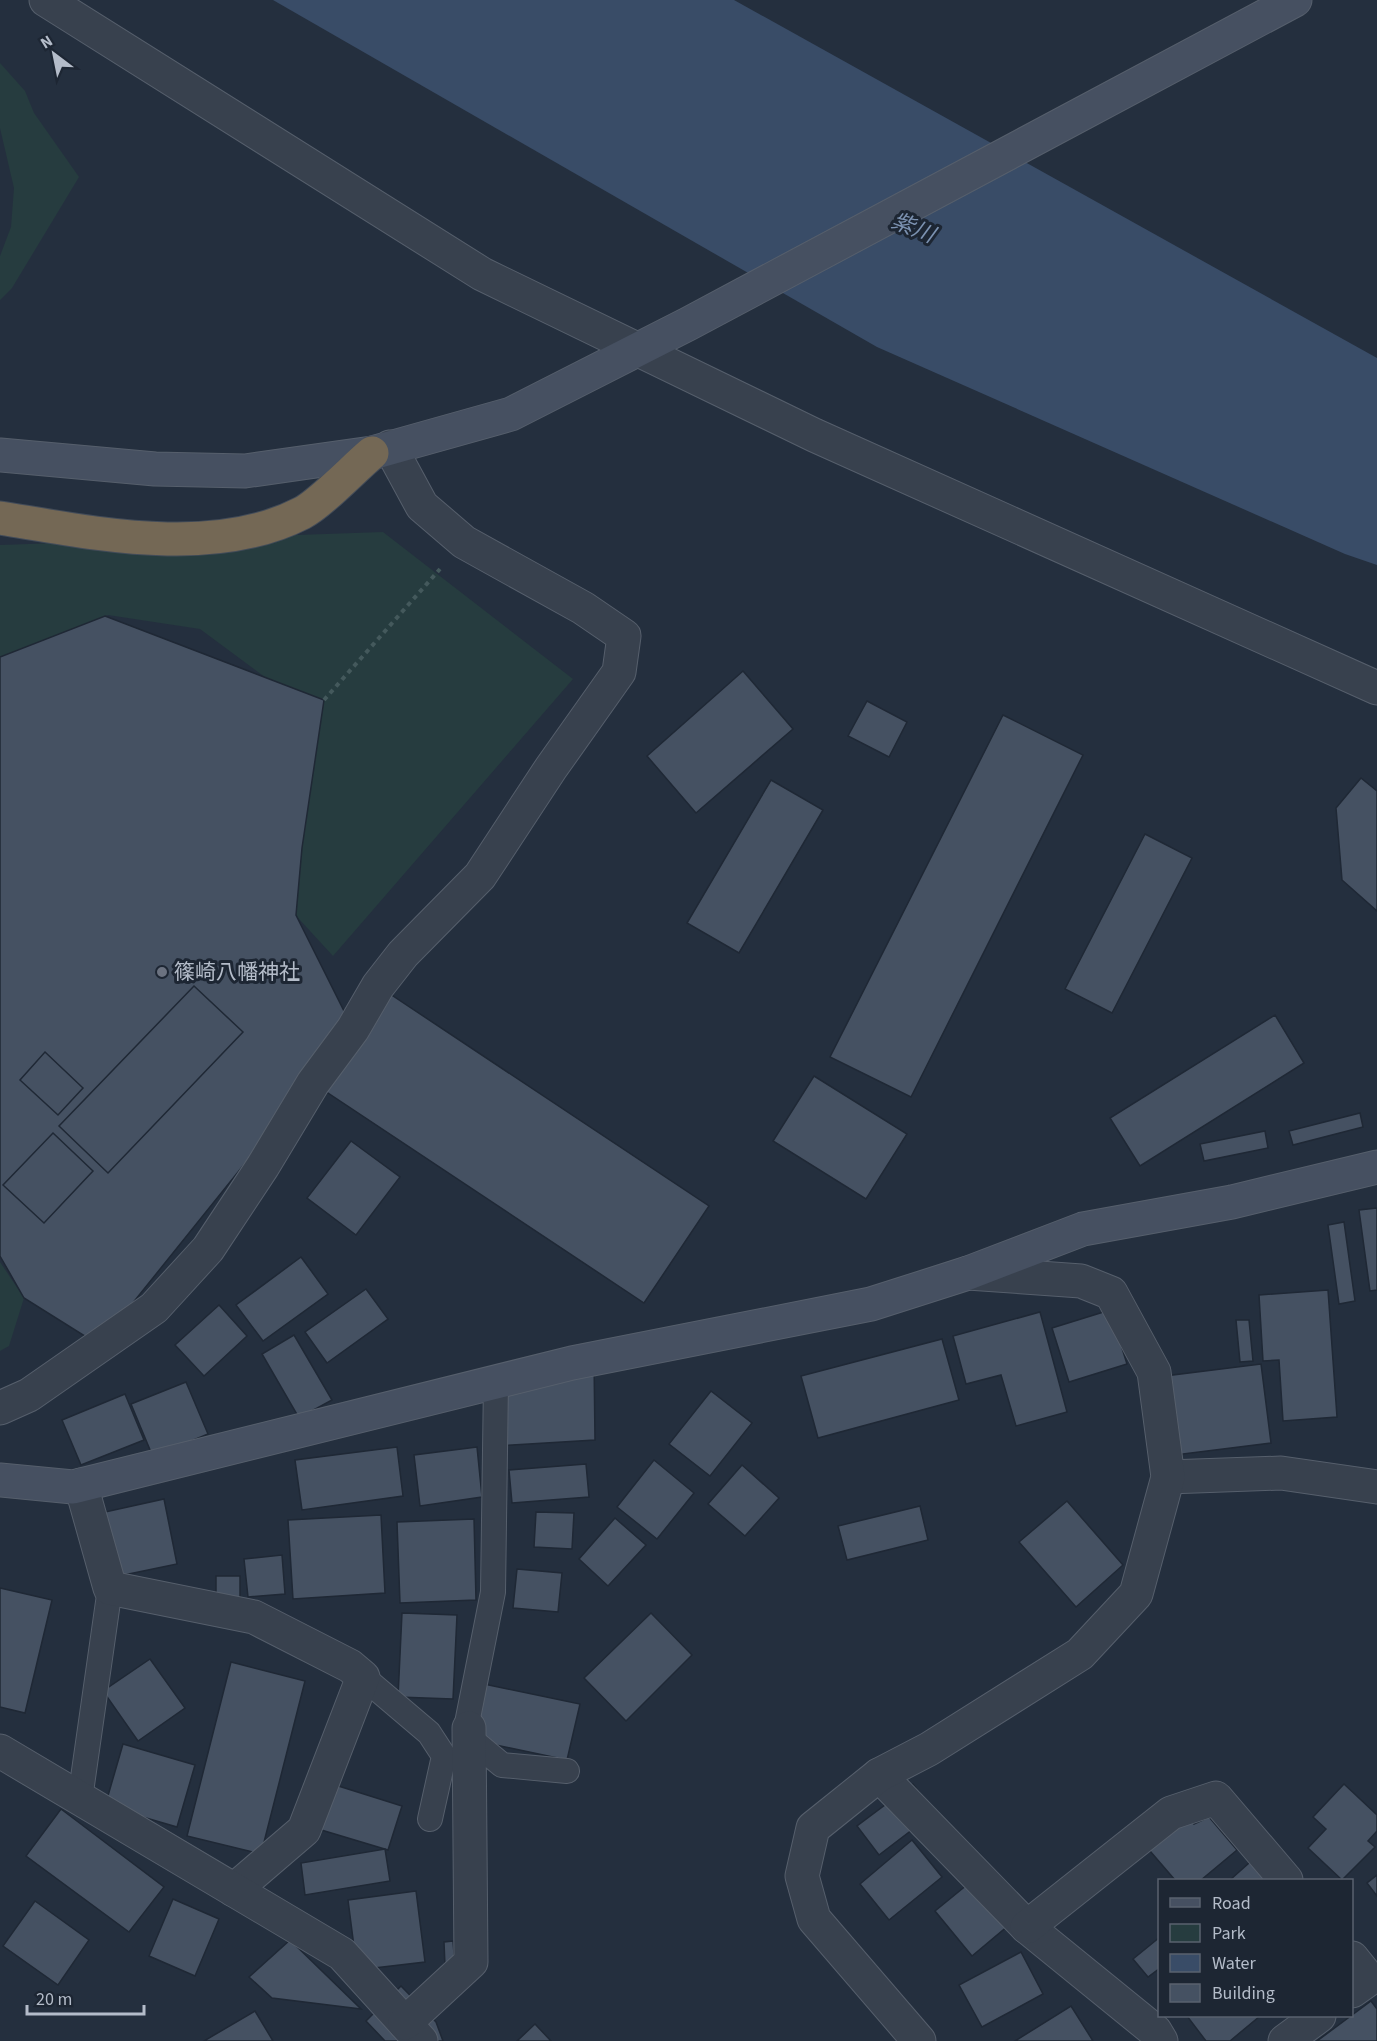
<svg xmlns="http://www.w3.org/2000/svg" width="1377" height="2041" font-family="'Source Sans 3','Noto Sans JP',sans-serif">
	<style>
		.green { fill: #263c3f }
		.water { fill: #394c67 }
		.building { fill: #455162; stroke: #1f2835; stroke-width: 1.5 }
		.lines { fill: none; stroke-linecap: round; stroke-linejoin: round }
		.lane-casing { stroke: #565f6c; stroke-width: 26 }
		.street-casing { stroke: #565f6c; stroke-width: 35 }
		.secondary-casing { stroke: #565f6c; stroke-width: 35 }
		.highway-casing { stroke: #434c59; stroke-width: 35 }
		.path { stroke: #44595c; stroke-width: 4; stroke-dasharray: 4.5 4.5; stroke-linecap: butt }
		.lane { stroke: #38414e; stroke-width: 24 }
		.street { stroke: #38414e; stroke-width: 33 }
		.secondary { stroke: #465061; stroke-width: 33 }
		.highway { stroke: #746855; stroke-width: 33 }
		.worship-dot { fill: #6b7280; stroke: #1d2633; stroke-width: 2 }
		.labels { text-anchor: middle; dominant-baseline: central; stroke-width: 6; stroke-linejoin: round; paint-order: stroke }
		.poi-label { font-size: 21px; fill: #b4bcc9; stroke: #1d2633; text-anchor: start }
		.water-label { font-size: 22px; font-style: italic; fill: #7c92b1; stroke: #1d2633 }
	</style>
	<rect width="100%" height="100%" fill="#242f3e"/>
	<g class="green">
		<polygon points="0,63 25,91 34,113 79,177 12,288 0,300 0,256 11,227 14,188 0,128"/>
		<polygon points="383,532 573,679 333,956 288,907 296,700 200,629 108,615 0,657 0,545"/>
		<polygon points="0,1262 24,1298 9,1346 0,1351"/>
	</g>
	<polygon class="water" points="273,0 734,0 1377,358 1377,565 1345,554 877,347"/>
	<g class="building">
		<polygon points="105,616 324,700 302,848 296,915 353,1029 99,1345 24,1298 0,1256 0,657"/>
		<polygon points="743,671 793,729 696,813 647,756"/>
		<polygon points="867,701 907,722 889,757 848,736"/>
		<polygon points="1003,715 1083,755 911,1097 830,1057"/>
		<polygon points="1361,778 1377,791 1377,911 1342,880 1336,808"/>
		<polygon points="771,780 823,810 739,953 687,923"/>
		<polygon points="1145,834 1192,858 1112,1013 1065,989"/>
		<polygon points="194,986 243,1032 108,1173 59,1126"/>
		<polygon points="378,986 709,1206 644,1303 313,1083"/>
		<polygon points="1275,1015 1304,1063 1140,1166 1110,1118"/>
		<polygon points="45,1052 83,1088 58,1115 20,1080"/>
		<polygon points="814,1076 907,1134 866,1199 773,1141"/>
		<polygon points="1360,1113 1363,1127 1293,1145 1289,1131"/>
		<polygon points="1265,1131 1268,1148 1204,1161 1200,1144"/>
		<polygon points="53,1133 93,1171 44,1223 3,1185"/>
		<polygon points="351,1141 400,1177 356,1235 307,1198"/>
		<polygon points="1377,1208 1377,1290 1370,1291 1359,1210"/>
		<polygon points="1344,1222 1355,1301 1339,1304 1328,1225"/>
		<polygon points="301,1257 328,1294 263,1341 236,1305"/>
		<polygon points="366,1289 388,1319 327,1363 305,1332"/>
		<polygon points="1328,1290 1337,1417 1283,1421 1279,1360 1263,1361 1259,1295"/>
		<polygon points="219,1305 247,1336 204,1376 175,1345"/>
		<polygon points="1110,1310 1127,1364 1069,1382 1052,1328"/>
		<polygon points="1040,1312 1067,1412 1016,1426 1001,1375 966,1384 953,1336"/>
		<polygon points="1236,1320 1249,1320 1253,1361 1240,1362"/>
		<polygon points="294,1335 332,1400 299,1418 262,1354"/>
		<polygon points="942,1339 959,1400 818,1438 801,1376"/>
		<polygon points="594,1359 595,1440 495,1446 496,1381"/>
		<polygon points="1261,1364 1271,1443 1175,1455 1165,1376"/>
		<polygon points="186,1382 208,1434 153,1457 131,1404"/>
		<polygon points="711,1391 752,1423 710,1476 669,1444"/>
		<polygon points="125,1394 144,1440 81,1465 62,1420"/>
		<polygon points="397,1447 403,1496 302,1510 295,1460"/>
		<polygon points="477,1447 482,1497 420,1506 414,1455"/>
		<polygon points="654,1460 694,1493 657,1539 617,1507"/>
		<polygon points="586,1464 589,1497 512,1503 509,1470"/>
		<polygon points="742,1465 779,1498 745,1536 708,1504"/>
		<polygon points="164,1499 177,1564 119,1576 105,1512"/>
		<polygon points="1067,1501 1123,1565 1076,1607 1019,1542"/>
		<polygon points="920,1506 928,1540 847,1560 838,1526"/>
		<polygon points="536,1512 574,1513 572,1549 534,1547"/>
		<polygon points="381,1515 385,1593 293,1599 288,1520"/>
		<polygon points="615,1518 646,1545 608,1586 579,1559"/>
		<polygon points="474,1519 476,1600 400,1603 397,1522"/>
		<polygon points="282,1555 285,1594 248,1597 244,1559"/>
		<polygon points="517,1569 562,1573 558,1612 513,1608"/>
		<polygon points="216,1576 240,1576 240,1603 216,1604"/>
		<polygon points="0,1588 52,1600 25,1713 0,1707"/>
		<polygon points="402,1613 457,1615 453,1699 398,1697"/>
		<polygon points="651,1613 692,1655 626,1721 584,1678"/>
		<polygon points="150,1659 185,1708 138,1741 103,1691"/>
		<polygon points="231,1662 305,1681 261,1854 187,1836"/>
		<polygon points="484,1684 580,1704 567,1760 472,1740"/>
		<polygon points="123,1744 195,1765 177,1827 105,1806"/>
		<polygon points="332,1784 402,1806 388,1850 318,1829"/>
		<polygon points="913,1784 934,1813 879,1855 857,1826"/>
		<polygon points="1344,1784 1377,1815 1377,1831 1368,1841 1375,1847 1342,1880 1308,1848 1326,1829 1313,1817"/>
		<polygon points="61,1809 164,1887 129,1932 26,1856"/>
		<polygon points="1184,1812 1194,1824 1209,1817 1237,1850 1201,1880 1175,1880 1144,1844"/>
		<polygon points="912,1840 942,1877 889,1920 860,1884"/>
		<polygon points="385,1849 390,1881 305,1895 301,1863"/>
		<polygon points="1258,1855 1281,1880 1230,1880"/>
		<polygon points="984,1871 1021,1915 972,1956 935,1911"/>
		<polygon points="1377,1875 1377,1896 1367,1883"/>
		<polygon points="416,1891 425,1962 357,1970 348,1900"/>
		<polygon points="173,1899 219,1919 195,1976 149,1956"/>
		<polygon points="35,1901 89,1940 58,1985 3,1946"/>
		<polygon points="1160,1937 1160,1968 1148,1977 1133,1959"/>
		<polygon points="290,1940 361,2009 272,1998 249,1977"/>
		<polygon points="453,1941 455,1966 445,1966 444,1942"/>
		<polygon points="1021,1952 1043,1994 982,2027 959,1985"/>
		<polygon points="401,1986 436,2022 443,2041 385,2041 366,2021"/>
		<polygon points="1371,2001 1377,2009 1377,2041 1317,2041"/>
		<polygon points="1071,2006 1093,2041 1015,2041"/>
		<polygon points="255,2011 273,2041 204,2041"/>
		<polygon points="1187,2016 1260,2016 1230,2041 1206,2041"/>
		<polygon points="535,2024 551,2041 517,2041"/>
	</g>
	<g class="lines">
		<defs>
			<g id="lane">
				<polyline points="496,1381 493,1592 467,1723 472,1740 502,1765 567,1771"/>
				<polyline points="363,1677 429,1733 444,1756 430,1819"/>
				<polyline points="80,1799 110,1588"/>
			</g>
			<g id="street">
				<polyline points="46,0 482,274 814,435 1377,688"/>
				<polyline points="0,1408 29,1395 154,1308 208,1249 263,1166 313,1083 353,1029 378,986 403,954 480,876 551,768 619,672 624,636 583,608 464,542 422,506 390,447"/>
				<polyline points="1168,1477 1281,1473 1377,1487"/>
				<polyline points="81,1485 110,1588 254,1617 350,1666 363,1677 304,1830 234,1890"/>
				<polyline points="0,1751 342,1954 421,2041"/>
				<polyline points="879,1775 1027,1927 1155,2031 1161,2041"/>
				<polyline points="1027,1927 1171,1813 1216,1798 1286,1880"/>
				<polyline points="1352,1958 1369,1979 1352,1991"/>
				<polyline points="405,2023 471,1962 469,1728"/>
				<polyline points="919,2041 814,1919 802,1876 813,1828 879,1775 929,1749 1080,1654 1136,1594 1168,1477 1154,1372 1111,1293 1081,1281 968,1273"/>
				<polyline points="1285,2041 1319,2016"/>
			</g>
			<g id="secondary">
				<polyline points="0,455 155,469 245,471 372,453 511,414 688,324 1295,0"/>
				<polyline points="0,1480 73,1487 572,1363 871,1304 968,1273 1083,1229 1232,1202 1377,1167"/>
			</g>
			<path id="highway" d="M0,518C94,533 213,559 302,513C321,503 354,468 372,453"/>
		</defs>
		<use href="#lane" class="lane-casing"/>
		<use href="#street" class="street-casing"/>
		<use href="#secondary" class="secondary-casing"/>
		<use href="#highway" class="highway-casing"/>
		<polyline class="path" points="324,700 440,569"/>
		<use href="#lane" class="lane"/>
		<use href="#street" class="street"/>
		<use href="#secondary" class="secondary"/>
		<use href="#highway" class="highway"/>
	</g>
	<circle class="worship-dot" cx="162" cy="972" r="6"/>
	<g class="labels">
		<g class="poi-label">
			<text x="174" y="972">篠崎八幡神社</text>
		</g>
		<g class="water-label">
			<text transform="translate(913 228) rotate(22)">紫川</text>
		</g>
	</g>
	<rect x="1158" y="1879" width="195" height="138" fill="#1d2633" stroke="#59626f" stroke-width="1.5"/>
	<rect x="1170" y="1898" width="30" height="9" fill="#465061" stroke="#59626f" stroke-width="1.5"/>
	<text x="1212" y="1909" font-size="18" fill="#b4bcc9">Road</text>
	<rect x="1170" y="1924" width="30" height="18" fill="#263c3f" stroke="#59626f" stroke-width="1.5"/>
	<text x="1212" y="1939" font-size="18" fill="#b4bcc9">Park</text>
	<rect x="1170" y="1954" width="30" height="18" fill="#394c67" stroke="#59626f" stroke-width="1.5"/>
	<text x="1212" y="1969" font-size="18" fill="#b4bcc9">Water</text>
	<rect x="1170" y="1984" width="30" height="18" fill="#455162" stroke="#59626f" stroke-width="1.5"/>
	<text x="1212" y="1999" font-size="18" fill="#b4bcc9">Building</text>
	<g transform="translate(54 54) rotate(328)" stroke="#1d2633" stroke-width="4.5" paint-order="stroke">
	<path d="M0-4.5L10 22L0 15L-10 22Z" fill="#b4bcc9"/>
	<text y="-9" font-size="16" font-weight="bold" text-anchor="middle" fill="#b4bcc9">N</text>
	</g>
	<path d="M27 2005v9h117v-9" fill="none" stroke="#b4bcc9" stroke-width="3"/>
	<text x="36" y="2005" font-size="18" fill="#b4bcc9" stroke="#1d2633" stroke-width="4.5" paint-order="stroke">20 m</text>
</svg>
